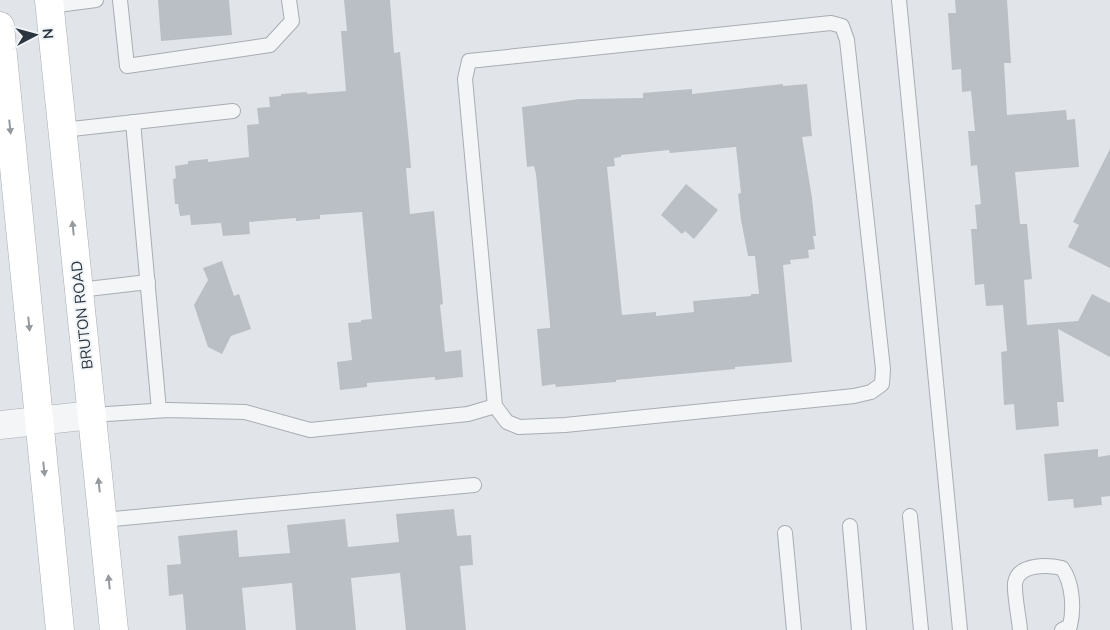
<svg xmlns="http://www.w3.org/2000/svg" width="1110" height="630" font-family="'Nunito Sans',sans-serif">
	<style>
		.building { fill: #b9bfc5; fill-rule: evenodd }
		.lines { fill: none; stroke-linecap: round; stroke-linejoin: round }
		.lane-casing { stroke: #a7adb3; stroke-width: 16 }
		.street-casing { stroke: #a7adb3; stroke-width: 29 }
		.secondary-casing { stroke: #a7adb3; stroke-width: 29 }
		.lane { stroke: #f4f5f7; stroke-width: 14 }
		.street { stroke: #f4f5f7; stroke-width: 28 }
		.secondary { stroke: #fff; stroke-width: 28 }
		.oneway { fill: #959a9f }
		.labels { text-anchor: middle; dominant-baseline: central; stroke-width: 4; stroke-linejoin: round; paint-order: stroke }
		.street-label { font-size: 15px; fill: #2b353f; stroke: #f1f4f6 }
	</style>
	<rect width="100%" height="100%" fill="#e1e5e9"/>
	<g class="building">
		<polygon points="158,0 229,0 232,35 161,41"/>
		<polygon points="344,0 390,0 394,53 400,52 409,143 411,168 406,168 410,214 434,211 443,304 440,305 445,352 461,350 463,377 435,380 435,377 367,383 367,387 340,390 337,362 352,360 348,323 361,322 361,320 372,319 362,212 320,215 320,219 296,221 296,218 249,222 250,234 223,236 221,223 191,225 190,215 180,216 178,204 175,204 173,179 176,178 175,166 188,164 188,161 208,159 208,162 249,157 247,125 259,124 257,108 270,107 269,97 281,96 281,94 307,92 307,94 346,91 341,31 347,31"/>
		<polygon points="955,0 1007,0 1011,63 1004,63 1007,115 1066,110 1067,120 1075,119 1079,167 1015,172 1020,224 1027,224 1032,279 1024,280 1027,325 1078,321 1092,294 1110,303 1110,357 1058,329 1064,402 1057,402 1059,426 1016,430 1014,404 1004,405 1001,352 1007,351 1003,305 986,306 984,284 975,285 971,229 977,229 975,205 981,204 977,165 971,166 968,131 975,131 971,91 962,92 961,69 952,70 948,13 956,13"/>
		<path d="M783,84V86L807,84L812,136L802,137L812,198L816,236H813L815,249L808,250L809,258L790,260L791,264L783,265L792,362L735,367V369L616,380V382L556,387L555,384L542,386L537,329L550,328V324L536,174L534,166L527,167L522,107L579,99L643,98V93L692,89V94ZM736,147L741,193L738,194L741,220L748,256H755L759,294H751V296L693,301L694,312L656,316V312L622,315L607,167L615,166L614,158L621,157V155L669,150L670,153Z"/>
		<polygon points="1110,149 1110,268 1068,247 1079,225 1073,222"/>
		<polygon points="686,184 718,210 694,239 685,231 682,234 661,215"/>
		<polygon points="222,261 234,296 239,294 251,329 231,336 222,354 208,347 194,305 208,280 203,268"/>
		<polygon points="1098,449 1098,457 1110,455 1110,496 1101,497 1102,505 1074,508 1073,499 1048,501 1044,454"/>
		<polygon points="454,509 457,536 471,535 473,565 460,566 466,630 406,630 400,573 351,578 356,630 296,630 292,583 242,588 246,630 186,630 183,594 169,596 167,565 181,564 178,536 237,530 239,557 290,553 287,525 345,519 348,547 399,542 396,514"/>
	</g>
	<g class="lines">
		<defs>
			<g id="lane">
				<polyline points="120,0 127,66 270,45 292,21 289,0"/>
				<polyline points="899,0 960,630"/>
				<polyline points="50,6 96,0"/>
				<polygon points="831,23 842,26 847,40 883,369 882,384 871,392 854,396 565,425 519,427 507,422 495,406 465,79 469,61"/>
				<polyline points="133,122 159,410"/>
				<polyline points="63,130 233,111"/>
				<polyline points="79,290 148,282"/>
				<polyline points="92,415 168,410 245,412 310,430 468,414 495,406"/>
				<polyline points="910,516 921,630"/>
				<polyline points="103,520 474,485"/>
				<polyline points="850,526 859,630"/>
				<polyline points="785,533 794,630"/>
				<path d="M1020,630C1019,617 1014,595 1015,583C1018,563 1049,565 1062,568C1073,583 1074,609 1070,626L1062,630"/>
			</g>
			<polyline id="street" points="0,425 92,415"/>
			<g id="secondary">
				<polyline points="49,0 114,630"/>
				<polyline points="0,26 60,630"/>
			</g>
		</defs>
		<use href="#lane" class="lane-casing"/>
		<use href="#street" class="street-casing"/>
		<use href="#secondary" class="secondary-casing"/>
		<use href="#lane" class="lane"/>
		<use href="#street" class="street"/>
		<use href="#secondary" class="secondary"/>
	</g>
	<defs><path id="oneway-solid" d="M-6-.8H1V-3.2L6.5 0L1 3.2V.8H-6Z" transform="scale(1.25)"/></defs>
	<g class="oneway">
		<use href="#oneway-solid" transform="translate(10 127) rotate(84)"/>
		<use href="#oneway-solid" transform="translate(73 228) rotate(-96)"/>
		<use href="#oneway-solid" transform="translate(29 324) rotate(84)"/>
		<use href="#oneway-solid" transform="translate(44 469) rotate(84)"/>
		<use href="#oneway-solid" transform="translate(99 485) rotate(-96)"/>
		<use href="#oneway-solid" transform="translate(109 582) rotate(-96)"/>
	</g>
	<g class="labels">
		<g class="street-label">
			<text transform="translate(82 315) rotate(-96)">BRUTON ROAD</text>
		</g>
	</g>
	<g transform="translate(35 35) rotate(84)" stroke="#f1f4f6" stroke-width="4" paint-order="stroke">
	<path d="M0-4L9 19L0 12L-9 19Z" fill="#2b353f"/>
	<text y="-8" font-size="14" font-weight="bold" text-anchor="middle" fill="#2b353f">N</text>
	</g>
</svg>
